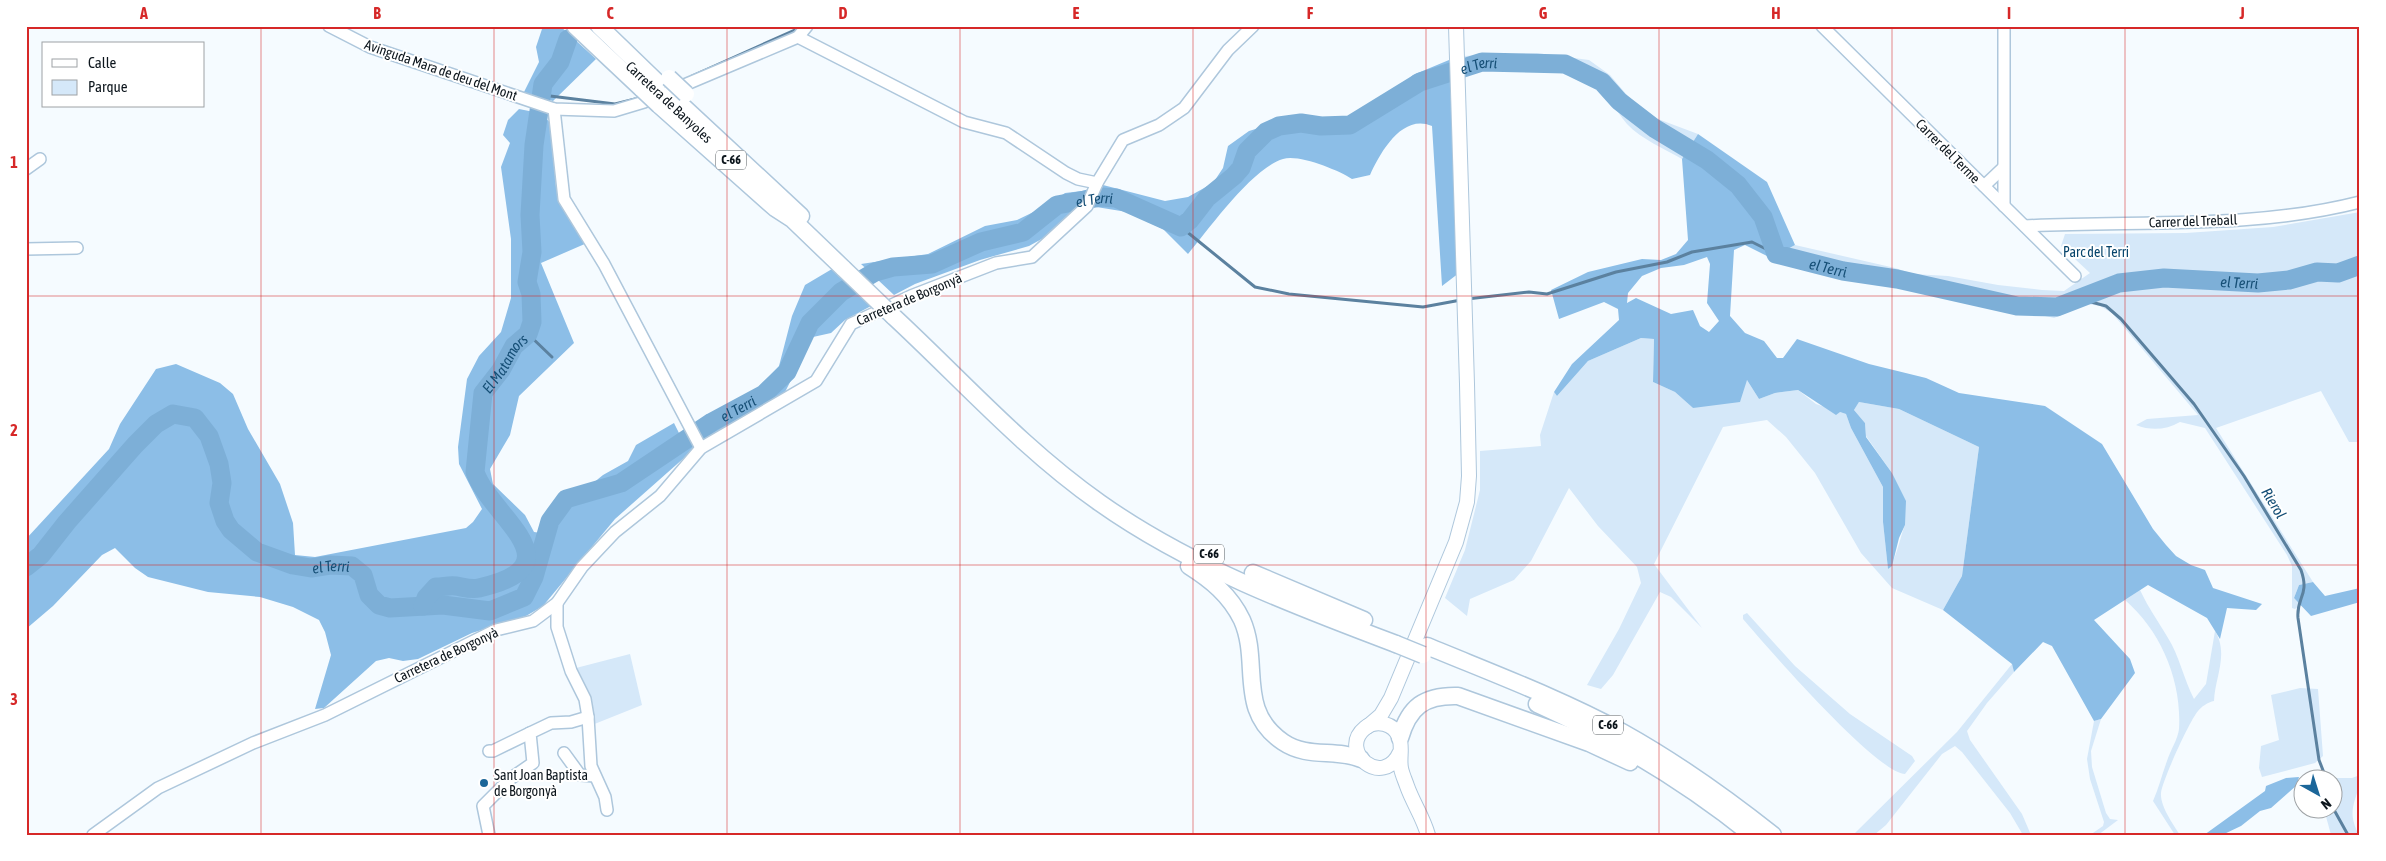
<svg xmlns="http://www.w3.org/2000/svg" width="2386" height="861" font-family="'Asap Condensed',sans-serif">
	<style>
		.green { fill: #d5e8f9 }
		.forest { fill: #8cbee7; fill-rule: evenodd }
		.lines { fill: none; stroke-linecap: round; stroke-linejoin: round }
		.stream { stroke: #5b819f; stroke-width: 3 }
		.river { stroke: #7dafd7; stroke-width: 19 }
		.minor-casing { stroke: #aec7dc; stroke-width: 14 }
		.major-casing { stroke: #aec7dc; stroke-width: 16 }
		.highway-casing { stroke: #aec7dc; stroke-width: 19 }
		.minor { stroke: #fff; stroke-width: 11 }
		.major { stroke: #fff; stroke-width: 14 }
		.highway { stroke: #fff; stroke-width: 16 }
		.highway-bridge-casing { stroke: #aec7dc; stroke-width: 19; stroke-linecap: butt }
		.highway-bridge { stroke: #fff; stroke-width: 16 }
		.grid { fill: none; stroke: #d62828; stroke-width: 1; stroke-opacity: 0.55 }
		.poi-dot { fill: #1b6699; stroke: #fff; stroke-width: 2 }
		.labels { text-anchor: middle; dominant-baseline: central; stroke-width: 4; stroke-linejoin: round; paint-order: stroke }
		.shield { fill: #fff; stroke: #565c61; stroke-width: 1 }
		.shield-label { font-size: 12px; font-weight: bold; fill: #0d161d }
		.street-label { font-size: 14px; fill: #0d161d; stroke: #fff }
		.park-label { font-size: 14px; fill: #06446b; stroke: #fff }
		.poi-label { font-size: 14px; fill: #0d161d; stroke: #fff; text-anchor: start }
		.water-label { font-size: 15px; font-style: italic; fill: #164f76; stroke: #fff }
		.neatline { fill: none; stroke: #d62828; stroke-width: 2 }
		.grid-label { font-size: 16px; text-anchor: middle; font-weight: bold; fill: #d62828 }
	</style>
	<rect width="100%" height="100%" fill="#f5fbff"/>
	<g class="green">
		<path d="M1537,53L1589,60L1610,75L1632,101L1658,119L1698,134L1682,159C1665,149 1641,139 1627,124C1615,110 1611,98 1594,87C1557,62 1506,71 1463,71V56Z"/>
		<path d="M2360,212V442H2349L2321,391L2216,428L2313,582L2299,585L2294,598L2301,605L2295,609L2292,608V566L2287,555L2205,428L2180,422C2166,430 2151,431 2136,425L2147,419L2198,415L2112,313L2100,306L2088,304L2054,318L1942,292L1875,285L1857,277L1792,266L1771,258L1795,245L1895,268L1914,274L1948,276L1998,285L2042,290L2064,291L2090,273L2061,246L2065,234L2186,233L2273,227Z"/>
		<path d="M1641,338L1654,339L1653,382L1675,392L1693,408L1747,380L1759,399L1775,393L1798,390L1816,404L1846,414L1851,428L1883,487V522L1888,569C1896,561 1900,537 1905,525L1892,473L1866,436L1865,423L1854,410L1859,402L1899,409L1979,447L1962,576L1943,610L1892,588L1861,553L1815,473L1786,437L1767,420L1723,427L1654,564L1702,628L1671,597L1660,592L1613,675L1601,689L1587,685L1619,629L1641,583L1637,567L1598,526L1569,488L1531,561L1514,580L1470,599L1467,616L1445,598L1465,550L1480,490V451L1541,446L1540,435L1554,392L1557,396L1588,361Z"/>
		<path d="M2140,590C2149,609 2158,621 2168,638C2179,655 2184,680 2194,699L2206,684L2215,631C2229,654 2215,677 2214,701C2208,702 2201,707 2198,711C2190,720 2162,781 2161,793C2160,806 2173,824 2180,835H2175L2153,801C2159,788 2162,774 2167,761C2170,751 2178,739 2179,729C2182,681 2161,631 2125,600Z"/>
		<path d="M1747,613L1795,666L1850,714L1912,756L1915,761L1905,774C1876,773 1766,646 1743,619V615Z"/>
		<polygon points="630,654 642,705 592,725 592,707 587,691 576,668"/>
		<polygon points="2012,664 2014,672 1987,703 1967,731 1970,740 2022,814 2031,835 2023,835 2010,813 1962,752 1955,746 1942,754 1886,825 1874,835 1853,835 1957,732"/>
		<polygon points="2300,688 2318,689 2323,756 2315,763 2262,777 2259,768 2261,746 2279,740 2271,695"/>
		<polygon points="2101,719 2091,751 2092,767 2106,813 2110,819 2118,820 2098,835 2090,835 2103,826 2104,822 2090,779 2087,759 2094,721"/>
		<path d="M2327,772L2331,778H2352L2360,775C2360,799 2344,807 2359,835H2331L2324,809L2334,808V778H2320V776Z"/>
	</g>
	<g class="forest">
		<polygon points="543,26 560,26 596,59 553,101 523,94 539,62 536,47"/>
		<path d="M1449,60L1459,273L1442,286L1432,126C1402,113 1380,153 1370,175L1352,179C1338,170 1299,154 1283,159C1252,168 1209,229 1188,254L1163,229L1127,212L1084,205L1049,235L1029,246L980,260L915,284L894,295L861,264L928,254L985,226L1017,220L1048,205L1065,193L1082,191L1103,185L1165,201L1188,197L1213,183L1223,168L1228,146L1249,131L1301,115L1342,122L1348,120L1377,107L1413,75Z"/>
		<polygon points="519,109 539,113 551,123 556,187 561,202 587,243 541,263 574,343 519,396 510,435 490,469 493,484 525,515 534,532 541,533 567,497 587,488 603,475 628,461 636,445 674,423 680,435 746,400 779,366 792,316 805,285 832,269 871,306 845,320 831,333 813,337 784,394 702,442 615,519 543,606 526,616 472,633 418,659 403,661 389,658 376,661 324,708 315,709 331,655 325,632 319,620 293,607 260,597 208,592 148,577 135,568 115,548 102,555 53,606 26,629 26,539 109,449 120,424 156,369 176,364 220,383 233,394 248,429 280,484 293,523 295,555 315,557 466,528 473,522 482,509 459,464 458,447 467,379 479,356 501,332 511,298 511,239 501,167 510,143 503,135 508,120"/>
		<path d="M1698,134L1767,182L1795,245L1771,258L1745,245L1734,250L1730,316L1745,333L1764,341L1777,358H1783L1797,339L1869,364L1926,378L1959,393L2045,406L2102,444L2153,529L2166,545L2176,556L2191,565L2205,570L2213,588L2262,604L2256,610L2227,608L2220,639L2207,618L2148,585L2094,620L2130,659L2135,673L2101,719L2094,721L2052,646L2043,642L2014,672L2012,664L1943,610L1962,576L1979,447L1899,409L1859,402L1854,410L1865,423L1866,437L1892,473L1906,501L1905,525L1899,538L1892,566L1888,569L1883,522V487L1851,428L1846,414L1840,412L1836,415L1798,390L1775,393L1759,399L1747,380L1740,402L1693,408L1675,392L1653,382L1654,339L1641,338L1588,361L1557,396L1554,392L1572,364L1619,320L1618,309L1604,302L1559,319L1551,290L1588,272L1642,259L1661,260L1676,254L1688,240L1682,159ZM1707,257L1710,264L1707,303L1719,321L1709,332L1700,326L1693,310L1671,314L1636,298L1627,303L1628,293L1642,276L1661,268L1684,265Z"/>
		<polygon points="2313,582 2325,596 2360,588 2360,602 2311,616 2294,598 2299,585"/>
		<polygon points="2299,777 2297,785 2271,808 2260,811 2241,826 2222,835 2204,835 2265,791 2266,786 2286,778"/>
	</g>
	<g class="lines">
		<g class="stream">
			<polyline points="692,76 797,29"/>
			<polyline points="542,95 615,104 635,99"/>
			<polyline points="1181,227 1255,287 1289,294 1423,307 1461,300"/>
			<polyline points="1467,299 1529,292 1547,294 1616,272 1667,262 1692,252 1752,242 1776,254"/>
			<path d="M2080,299L2106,306L2121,319L2194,404L2244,476L2301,570C2310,596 2296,597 2298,618L2319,760L2326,778"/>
			<polyline points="528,334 552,357"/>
			<polyline points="639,471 644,473"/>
			<polyline points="2333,808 2348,835"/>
		</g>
		<g class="river">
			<path id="s1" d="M26,567L41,555L67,522L135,445L156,424L173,414L195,418L209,436L219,464L222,483L219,503L225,521L231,530L257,552L293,565L311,568L330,565L352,566L363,575L369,595L379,605L390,608L443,605L490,611L524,597L534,577L550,521L566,499L621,483L712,422L764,394L787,372L810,323L841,292L875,272L893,267L932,264L981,242L1023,232L1057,205L1101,197L1116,198L1181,227L1190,220L1207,198L1234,176L1241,168L1247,151L1266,132L1279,126L1301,123L1321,126L1350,125L1420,82L1482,62L1565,64L1602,82L1619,101L1654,128L1707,160L1738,185L1763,217L1776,254L1843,271L1897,279L2017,306L2057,307L2119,283L2164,278L2258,283L2289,280L2317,272L2338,273L2360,265"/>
			<path id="s2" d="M423,606L426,598L436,587C443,587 449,585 456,586C463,587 471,590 479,588C580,565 491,518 475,472L483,393L501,370L514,346L528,334L532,322L531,294L527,282L532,252L530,215L534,145L543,84L560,62L568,39"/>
		</g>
		<defs>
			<g id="minor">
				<polyline points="329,26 370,47 554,109 614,111 644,102 798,37 807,26"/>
				<polyline points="1822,26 2075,276"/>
				<polyline points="2004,26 2004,206"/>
				<polyline points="798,37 964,122 1006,133 1066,173 1078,179 1097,183"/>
				<polyline points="554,109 564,199 604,264 701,448"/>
				<polyline points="26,169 40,159"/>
				<polyline points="1984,186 2003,168"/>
				<path d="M2025,226C2136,220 2251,230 2360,202"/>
				<polyline points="26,249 77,248"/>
				<polyline points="557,603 557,627 571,671 585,699 588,717 591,766 605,797 607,810"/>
				<polyline points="489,751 493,751 530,733"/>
				<polyline points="564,753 580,775 595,776"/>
				<polyline points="93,835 158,788 253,743 325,715 496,630 533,621 557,603 582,567 615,532 660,496 701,448 816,381 851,324 911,296 996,263 1032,257 1087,206 1097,183 1123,140 1159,125 1184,108 1228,50 1253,26"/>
				<polyline points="489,835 483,806 510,779 533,763 530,733 551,723 571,722 588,717"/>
			</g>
			<g id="major">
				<polyline points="1367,727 1381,715 1391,698 1456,542 1467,502 1469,476 1467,384 1456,26"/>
				<path d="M1400,752C1383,790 1337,751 1365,728C1376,719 1394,723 1399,737C1403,747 1399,758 1401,768C1402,774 1405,780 1407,786C1413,803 1423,817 1428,835"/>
			</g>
			<g id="highway">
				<polyline points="575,26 642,89"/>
				<polyline points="599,26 658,83"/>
				<polyline points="675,99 801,216"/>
				<polyline points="659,105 775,208 792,219 844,269"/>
				<path d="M893,316C961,379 1023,449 1100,503C1189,566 1295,606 1396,644"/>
				<path d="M1189,566C1211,580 1230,595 1242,620C1261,663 1236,710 1283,742C1308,759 1335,748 1361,759"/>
				<polyline points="1253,573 1364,620"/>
				<path d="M1427,646C1492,673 1559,698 1622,732C1676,762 1725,797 1773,835"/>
				<path d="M1537,704C1615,739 1686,782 1752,835"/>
				<path d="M1400,738C1409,707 1424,695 1458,696L1589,743L1630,762"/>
			</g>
		</defs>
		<use href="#minor" class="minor-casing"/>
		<use href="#major" class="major-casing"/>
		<use href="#highway" class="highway-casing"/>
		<use href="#minor" class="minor"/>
		<use href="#major" class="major"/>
		<use href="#highway" class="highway"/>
		<defs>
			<g id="highway-bridge">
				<polyline points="669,78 686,94"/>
				<polyline points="642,89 659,105"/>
				<polyline points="844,269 893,316"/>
				<polyline points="1396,644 1423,655"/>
			</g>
		</defs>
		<use href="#highway-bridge" class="highway-bridge-casing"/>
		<use href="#highway-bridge" class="highway-bridge"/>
	</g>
	<path class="grid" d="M261,26V835M494,26V835M727,26V835M960,26V835M1193,26V835M1426,26V835M1659,26V835M1892,26V835M2125,26V835M26,296H2360M26,565H2360"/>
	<circle class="poi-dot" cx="484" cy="783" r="5"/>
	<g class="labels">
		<g class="shield">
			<rect x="716" y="150.5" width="30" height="19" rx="4"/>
			<rect x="1194" y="544.5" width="30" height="19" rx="4"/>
			<rect x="1593" y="715.5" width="30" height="19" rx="4"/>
		</g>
		<g class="shield-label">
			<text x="731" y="160">C-66</text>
			<text x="1209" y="554">C-66</text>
			<text x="1608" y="725">C-66</text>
		</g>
		<g class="street-label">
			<text transform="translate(441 70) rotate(19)">Avinguda Mara de deu del Mont</text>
			<text transform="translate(669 102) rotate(43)">Carretera de Banyoles</text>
			<text transform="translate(1948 151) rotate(45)">Carrer del Terme</text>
			<text transform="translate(2193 221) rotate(-2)">Carrer del Treball</text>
			<text transform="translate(909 299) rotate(-23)">Carretera de Borgonyà</text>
			<text transform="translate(446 655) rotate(-25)">Carretera de Borgonyà</text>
		</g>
		<g class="park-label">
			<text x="2096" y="252">Parc del Terri</text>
		</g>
		<g class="poi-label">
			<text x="494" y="775">Sant Joan Baptista<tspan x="494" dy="16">de Borgonyà</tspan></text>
		</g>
		<g class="water-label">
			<text stroke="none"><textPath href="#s1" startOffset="1878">el Terri</textPath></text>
			<text stroke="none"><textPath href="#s1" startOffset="1426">el Terri</textPath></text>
			<text stroke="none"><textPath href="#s1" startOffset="2311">el Terri</textPath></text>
			<text stroke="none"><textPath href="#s1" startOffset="2731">el Terri</textPath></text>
			<text stroke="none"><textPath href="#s2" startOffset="344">El Matamors</textPath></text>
			<text stroke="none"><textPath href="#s1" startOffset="991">el Terri</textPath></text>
			<text transform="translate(2274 503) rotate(59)">Rierol</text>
			<text stroke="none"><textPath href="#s1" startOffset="468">el Terri</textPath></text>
		</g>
	</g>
	<rect width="2386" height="861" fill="none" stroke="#ffffff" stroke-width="55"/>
	<rect x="42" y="42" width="162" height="65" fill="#ffffff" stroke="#9ea2a5"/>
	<rect x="52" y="59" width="25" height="8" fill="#ffffff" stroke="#9ea2a5"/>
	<text x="88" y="68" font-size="15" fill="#0d161d">Calle</text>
	<rect x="52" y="80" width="25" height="15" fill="#d5e8f9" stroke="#9ea2a5"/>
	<text x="88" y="92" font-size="15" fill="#0d161d">Parque</text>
	<g transform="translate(2318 794) rotate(141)"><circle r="24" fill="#ffffff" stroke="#9ea2a5"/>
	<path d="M0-4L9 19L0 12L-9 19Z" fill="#1b6699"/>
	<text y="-8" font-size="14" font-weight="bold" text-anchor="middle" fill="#0d161d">N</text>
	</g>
	<rect x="28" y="28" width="2330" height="806" class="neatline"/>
	<g class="grid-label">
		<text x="144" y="19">A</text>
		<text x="377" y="19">B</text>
		<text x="610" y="19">C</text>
		<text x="843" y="19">D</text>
		<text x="1076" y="19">E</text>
		<text x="1310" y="19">F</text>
		<text x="1543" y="19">G</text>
		<text x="1776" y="19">H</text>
		<text x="2009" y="19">I</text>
		<text x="2242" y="19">J</text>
		<text x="14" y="168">1</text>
		<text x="14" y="436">2</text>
		<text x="14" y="705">3</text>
	</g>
</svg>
